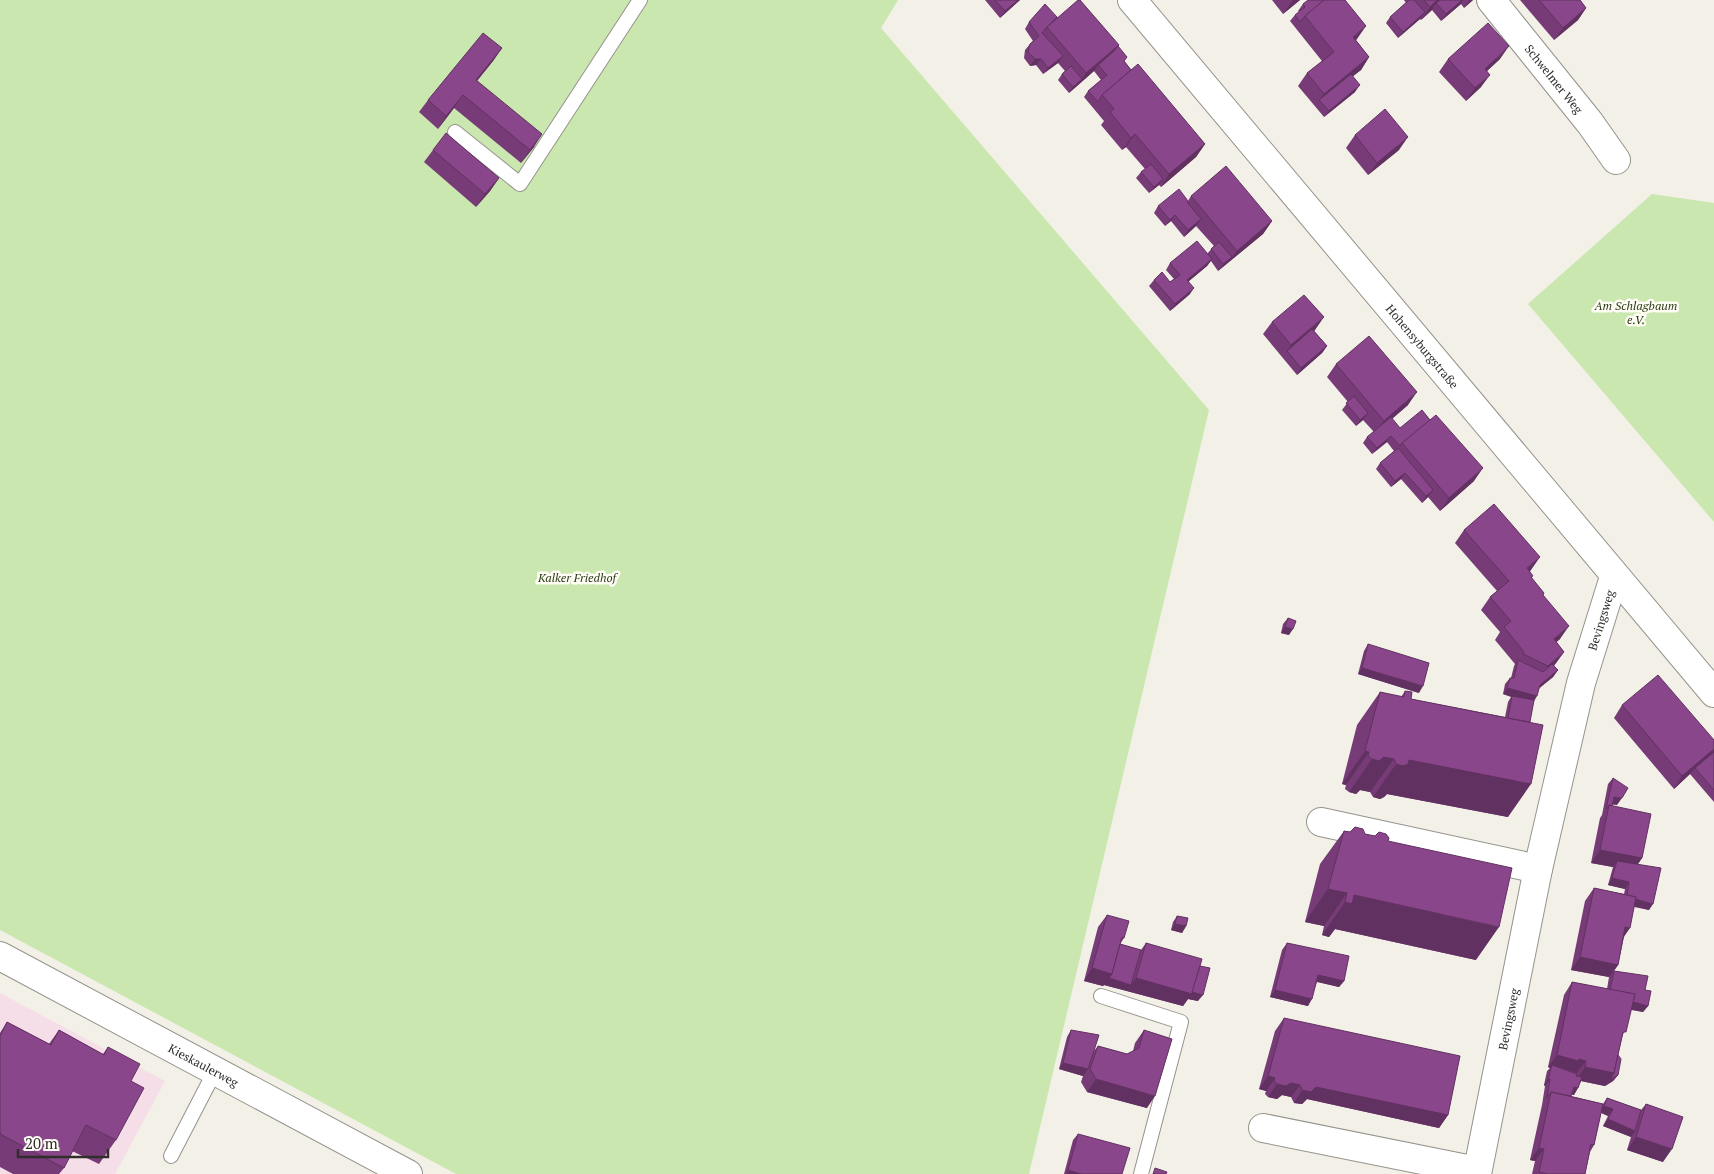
<svg xmlns="http://www.w3.org/2000/svg" width="1714" height="1174" font-family="'PT Serif',serif">
	<style>
		.education { fill: #f6dee9 }
		.green { fill: #cae7b0 }
		.lines { fill: none; stroke-linecap: round; stroke-linejoin: round }
		.lane-casing { stroke: #95938b; stroke-width: 16 }
		.street-casing { stroke: #95938b; stroke-width: 30 }
		.lane { stroke: #fff; stroke-width: 14 }
		.street { stroke: #fff; stroke-width: 28 }
		.wall { fill: #773c77 }
		.shaded-wall { fill: #613161 }
		.building { fill: #8a468a; stroke: #613161 }
		.labels { text-anchor: middle; dominant-baseline: central; stroke-width: 5; stroke-linejoin: round; paint-order: stroke }
		.street-label { font-size: 12px; fill: #2f2e2b; stroke: #fffdf6 }
		.park-label { font-size: 12px; font-style: italic; fill: #2a3c17; stroke: #fffdf6 }
	</style>
	<rect width="100%" height="100%" fill="#f2f0e7"/>
	<polygon class="education" points="0,993 165,1081 115,1174 0,1174"/>
	<g class="green">
		<polygon points="0,0 898,0 881,28 1209,410 1029,1174 456,1174 0,930"/>
		<polygon points="1652,194 1714,203 1714,522 1528,304"/>
	</g>
	<g class="lines">
		<defs>
			<g id="lane">
				<polyline points="455,132 520,184 640,0"/>
				<polyline points="1101,996 1181,1022 1141,1174"/>
				<polyline points="171,1156 215,1071"/>
			</g>
			<g id="street">
				<path id="s1" d="M1132,0L1714,693"/>
				<path id="s2" d="M1491,0L1590,123L1616,160"/>
				<polyline points="1321,822 1538,869"/>
				<path id="s3" d="M0,956L408,1174"/>
				<polyline points="1263,1128 1477,1171"/>
				<path id="s4" d="M1477,1174L1538,869L1581,683L1614,577"/>
			</g>
		</defs>
		<use href="#lane" class="lane-casing"/>
		<use href="#street" class="street-casing"/>
		<use href="#lane" class="lane"/>
		<use href="#street" class="street"/>
	</g>
	<g class="wall">
		<polygon points="985,0 1020,0 1000,18"/>
		<polygon points="1272,0 1300,0 1283,14"/>
		<polygon points="1404,0 1473,0 1464,8 1461,4 1441,21 1432,10 1421,20 1420,19 1398,38 1386,23 1390,17 1406,3"/>
		<polygon points="1520,0 1580,0 1586,8 1578,20 1554,40"/>
		<polygon points="1303,4 1357,39 1356,40 1369,57 1361,70 1352,76 1355,92 1324,117 1298,86 1307,73 1322,61 1290,21 1295,15 1299,12 1298,11"/>
		<polygon points="1057,17 1118,46 1124,61 1131,70 1205,144 1196,157 1161,187 1159,185 1149,193 1136,178 1141,172 1145,169 1126,147 1122,150 1101,125 1104,121 1084,97 1088,91 1101,80 1094,71 1069,93 1058,80 1062,74 1065,71 1058,63 1043,74 1036,65 1030,66 1024,58 1025,50 1030,44 1033,41 1025,29 1029,22"/>
		<polygon points="502,48 493,61 477,81 534,147 521,163 454,108 438,129 419,112 428,100"/>
		<polygon points="1448,59 1500,59 1487,71 1481,87 1466,101 1439,72"/>
		<polygon points="1355,135 1399,150 1368,175 1346,148"/>
		<polygon points="433,150 499,178 490,191 476,207 424,162"/>
		<polygon points="1191,196 1272,221 1263,234 1218,271 1211,261 1207,266 1189,281 1190,294 1170,311 1149,286 1154,280 1170,282 1174,279 1166,270 1170,263 1207,254 1214,246 1196,226 1184,237 1171,221 1165,226 1154,213 1158,206 1188,201"/>
		<polygon points="1272,322 1315,330 1314,331 1327,346 1322,353 1297,375 1263,334"/>
		<polygon points="1336,364 1408,405 1392,419 1400,428 1474,481 1440,511 1428,497 1422,503 1401,479 1391,487 1376,469 1380,463 1394,451 1387,442 1372,454 1363,443 1367,437 1374,432 1363,420 1356,426 1342,410 1348,402 1327,377"/>
		<polygon points="1464,530 1531,570 1530,571 1532,578 1543,595 1560,639 1556,642 1564,652 1554,666 1558,670 1553,677 1539,688 1534,701 1508,817 1387,794 1384,797 1380,799 1373,797 1370,792 1360,790 1356,794 1349,792 1345,789 1346,785 1342,784 1357,725 1380,692 1401,697 1405,691 1411,699 1505,717 1508,702 1511,697 1503,694 1505,684 1510,678 1511,678 1514,666 1515,664 1495,640 1500,632 1481,610 1490,597 1497,591 1455,543"/>
		<polygon points="1288,618 1289,635 1281,633 1283,624"/>
		<polygon points="1368,644 1419,693 1358,674 1364,651"/>
		<polygon points="1622,705 1714,752 1714,802 1690,774 1674,789 1614,718"/>
		<polygon points="1613,778 1617,805 1613,804 1612,806 1642,858 1638,864 1649,910 1634,907 1624,937 1618,965 1614,971 1645,990 1648,1006 1643,1012 1631,1010 1622,1038 1618,1055 1618,1075 1613,1081 1605,1086 1581,1081 1574,1095 1572,1094 1571,1096 1603,1104 1607,1098 1641,1110 1646,1104 1663,1162 1627,1150 1631,1137 1603,1126 1608,1116 1601,1113 1594,1145 1590,1152 1585,1174 1532,1174 1535,1161 1530,1160 1542,1105 1545,1086 1544,1085 1547,1071 1550,1068 1548,1067 1564,995 1572,982 1607,989 1609,977 1571,970 1585,901 1594,888 1624,894 1625,889 1608,885 1613,867 1591,863 1600,818 1602,815 1608,784"/>
		<polygon points="1344,831 1365,834 1388,841 1476,960 1335,929 1329,937 1322,935 1324,926 1305,922 1320,864"/>
		<polygon points="1107,915 1124,938 1120,944 1141,950 1146,943 1200,966 1198,1001 1188,999 1183,1006 1104,985 1103,986 1084,981 1098,927"/>
		<polygon points="1177,916 1186,926 1182,933 1171,930 1173,922"/>
		<polygon points="1287,943 1344,981 1339,987 1317,982 1308,1006 1270,997 1282,950"/>
		<polygon points="1284,1018 1305,1023 1448,1115 1439,1128 1307,1099 1302,1104 1294,1103 1291,1097 1282,1095 1277,1099 1268,1097 1265,1094 1266,1091 1259,1089 1275,1031"/>
		<polygon points="7,1022 49,1044 59,1030 103,1054 108,1047 131,1081 116,1140 99,1164 72,1151 64,1168 59,1174 13,1174 0,1167 0,1033"/>
		<polygon points="1071,1030 1093,1052 1098,1046 1127,1054 1133,1051 1135,1043 1144,1030 1147,1108 1087,1092 1081,1082 1083,1076 1059,1069 1067,1037"/>
		<polygon points="1078,1134 1122,1174 1064,1174 1073,1140"/>
	</g>
	<g class="shaded-wall">
		<polygon points="1018,0 1020,0 1000,18 1005,11"/>
		<polygon points="1293,0 1300,0 1283,14 1292,1"/>
		<polygon points="1437,0 1443,0 1436,3 1432,10 1421,20 1430,7"/>
		<polygon points="1462,0 1463,0 1461,4 1441,21 1446,14"/>
		<polygon points="1470,0 1473,0 1464,8 1468,2"/>
		<polygon points="1586,8 1578,20 1554,40 1563,28"/>
		<polygon points="1425,12 1420,19 1398,38 1403,32"/>
		<polygon points="1366,26 1357,39 1344,49 1353,37"/>
		<polygon points="1119,45 1110,58 1098,65 1094,71 1069,93 1073,87 1082,79 1086,73"/>
		<polygon points="1509,46 1500,59 1476,81 1485,69"/>
		<polygon points="502,48 493,61 467,93 476,80"/>
		<polygon points="1063,56 1058,63 1043,74 1048,68"/>
		<polygon points="1369,57 1361,70 1321,102 1319,100 1324,94"/>
		<polygon points="1035,59 1041,59 1036,65 1030,66"/>
		<polygon points="1490,75 1481,87 1466,101 1475,88"/>
		<polygon points="1360,85 1355,92 1324,117 1329,111"/>
		<polygon points="463,95 454,108 438,129 446,116"/>
		<polygon points="542,134 534,147 521,163 530,150"/>
		<polygon points="1135,134 1126,147 1122,150 1131,138"/>
		<polygon points="1408,137 1399,150 1368,175 1377,163"/>
		<polygon points="1205,144 1196,157 1161,187 1169,174"/>
		<polygon points="499,178 490,191 476,207 485,194"/>
		<polygon points="1163,179 1159,185 1149,193 1154,187"/>
		<polygon points="1175,215 1171,221 1165,226 1170,220"/>
		<polygon points="1201,219 1196,226 1184,237 1188,230"/>
		<polygon points="1272,221 1263,234 1218,271 1223,264 1232,257 1237,251"/>
		<polygon points="1212,259 1207,266 1183,286 1187,280"/>
		<polygon points="1194,288 1190,294 1170,311 1175,304"/>
		<polygon points="1324,317 1315,330 1288,352 1287,351 1291,345"/>
		<polygon points="1327,346 1322,353 1297,375 1301,368"/>
		<polygon points="1417,392 1408,405 1375,433 1384,421"/>
		<polygon points="1368,413 1363,420 1356,426 1360,420"/>
		<polygon points="1391,436 1387,442 1372,454 1377,448"/>
		<polygon points="1483,468 1474,481 1440,511 1449,498"/>
		<polygon points="1405,473 1401,479 1391,487 1395,481"/>
		<polygon points="1433,490 1428,497 1422,503 1426,496"/>
		<polygon points="1540,557 1531,570 1518,581 1527,568"/>
		<polygon points="1569,626 1560,639 1545,652 1554,639"/>
		<polygon points="1285,627 1293,629 1289,635 1281,633"/>
		<polygon points="1564,652 1555,664 1539,678 1548,666"/>
		<polygon points="1362,668 1423,686 1419,693 1358,674"/>
		<polygon points="1558,670 1553,677 1536,691 1540,685"/>
		<polygon points="1507,688 1537,696 1533,703 1503,694"/>
		<polygon points="1714,749 1714,752 1695,768 1690,774 1674,789 1682,776"/>
		<polygon points="1365,751 1369,752 1346,785 1342,784"/>
		<polygon points="1384,757 1394,759 1370,792 1360,790 1356,794 1349,792 1372,759"/>
		<polygon points="1409,760 1531,784 1508,817 1387,794 1384,797 1380,799 1373,797 1396,764"/>
		<polygon points="1614,797 1622,798 1617,805 1610,804"/>
		<polygon points="1600,850 1642,858 1633,871 1617,861 1613,867 1591,863"/>
		<polygon points="1612,878 1629,882 1625,889 1608,885"/>
		<polygon points="1328,889 1347,893 1324,926 1305,922"/>
		<polygon points="1354,895 1499,927 1476,960 1335,929 1329,937 1322,935 1345,902"/>
		<polygon points="1626,897 1653,904 1649,910 1622,903"/>
		<polygon points="1175,924 1186,926 1182,933 1171,930"/>
		<polygon points="1625,927 1630,928 1621,941"/>
		<polygon points="1580,957 1618,965 1609,977 1571,970"/>
		<polygon points="1092,968 1112,974 1131,985 1127,991 1104,985 1103,986 1084,981"/>
		<polygon points="1318,975 1344,981 1339,987 1314,981"/>
		<polygon points="1136,978 1190,991 1203,995 1198,1001 1188,999 1183,1006 1127,991"/>
		<polygon points="1275,990 1312,999 1308,1006 1270,997"/>
		<polygon points="1608,996 1648,1006 1643,1012 1604,1003"/>
		<polygon points="1557,1055 1579,1059 1586,1061 1577,1073 1552,1065 1550,1068 1548,1067"/>
		<polygon points="1063,1063 1088,1069 1083,1076 1059,1069"/>
		<polygon points="1585,1067 1614,1073 1605,1086 1576,1080"/>
		<polygon points="1618,1075 1613,1081 1605,1086 1610,1080"/>
		<polygon points="1268,1076 1275,1078 1266,1091 1259,1089"/>
		<polygon points="1096,1079 1155,1096 1147,1108 1087,1092"/>
		<polygon points="1548,1079 1550,1079 1545,1086 1544,1085"/>
		<polygon points="1291,1083 1300,1085 1291,1097 1282,1095 1277,1099 1268,1097 1277,1084"/>
		<polygon points="1316,1087 1448,1115 1439,1128 1307,1099 1302,1104 1294,1103 1302,1090"/>
		<polygon points="1574,1087 1578,1088 1574,1095 1569,1094"/>
		<polygon points="1604,1106 1613,1109 1608,1116 1600,1112"/>
		<polygon points="1608,1119 1635,1131 1631,1137 1603,1126"/>
		<polygon points="1636,1137 1672,1149 1663,1162 1627,1150"/>
		<polygon points="1539,1148 1544,1149 1535,1161 1530,1160"/>
		<polygon points="1068,1170 1081,1174 1066,1174"/>
	</g>
	<g class="building">
		<polygon points="995,0 1018,0 1005,11"/>
		<polygon points="1078,0 1080,0 1119,45 1086,73 1047,27"/>
		<polygon points="1308,0 1324,0 1305,16 1300,22 1295,15 1305,7 1303,4"/>
		<polygon points="1324,0 1345,0 1366,26 1353,37 1369,57 1324,94 1307,73 1334,52 1305,16"/>
		<polygon points="1409,0 1414,0 1425,12 1403,32 1390,17"/>
		<polygon points="1424,0 1437,0 1430,7"/>
		<polygon points="1440,0 1462,0 1446,14 1436,3"/>
		<polygon points="1539,0 1580,0 1586,8 1563,28"/>
		<polygon points="1045,4 1057,17 1047,27 1042,33 1063,56 1048,68 1041,59 1035,59 1028,52 1030,44 1039,36 1029,22"/>
		<polygon points="1488,23 1509,46 1485,69 1490,75 1475,88 1448,59"/>
		<polygon points="483,33 502,48 476,80 542,134 530,150 463,95 446,116 428,100"/>
		<polygon points="1118,46 1127,57 1124,61 1131,70 1102,95 1098,102 1088,91 1107,75 1098,65 1114,51"/>
		<polygon points="1138,64 1205,144 1169,174 1135,134 1131,138 1110,112 1114,109 1102,95"/>
		<polygon points="1071,66 1082,79 1073,87 1062,74"/>
		<polygon points="1351,74 1360,85 1329,111 1319,100"/>
		<polygon points="1385,109 1408,137 1377,163 1355,135"/>
		<polygon points="446,133 499,178 485,194 433,150"/>
		<polygon points="1151,164 1163,179 1154,187 1141,172"/>
		<polygon points="1226,166 1272,221 1237,251 1191,196"/>
		<polygon points="1179,189 1188,201 1187,202 1201,219 1188,230 1175,215 1170,220 1158,206"/>
		<polygon points="1197,241 1212,259 1187,280 1194,288 1175,304 1154,280 1162,272 1170,282 1180,275 1170,263"/>
		<polygon points="1219,242 1232,257 1223,264 1211,249"/>
		<polygon points="1304,295 1324,317 1291,345 1272,322"/>
		<polygon points="1312,329 1327,346 1301,368 1287,351"/>
		<polygon points="1369,336 1417,392 1384,421 1336,364"/>
		<polygon points="1354,396 1368,413 1360,420 1346,403"/>
		<polygon points="1422,410 1430,420 1402,443 1400,446 1391,436 1377,448 1367,437 1391,417 1400,428"/>
		<polygon points="1436,415 1483,468 1449,498 1402,443"/>
		<polygon points="1398,448 1433,490 1426,496 1405,473 1395,481 1380,463"/>
		<polygon points="1494,504 1540,557 1527,568 1533,576 1531,577 1544,593 1543,595 1569,626 1554,639 1564,652 1548,666 1523,654 1524,652 1504,627 1511,621 1490,597 1509,581 1464,530"/>
		<polygon points="1288,618 1296,621 1293,629 1285,627"/>
		<polygon points="1368,644 1429,663 1423,686 1362,668"/>
		<polygon points="1518,660 1543,672 1552,664 1558,670 1540,685 1537,696 1507,688 1510,678 1514,678"/>
		<polygon points="1658,675 1714,740 1714,749 1682,776 1622,705"/>
		<polygon points="1405,691 1412,692 1411,699 1543,725 1531,784 1409,760 1408,764 1403,766 1396,764 1394,759 1384,757 1379,761 1372,759 1368,756 1369,752 1365,751 1380,692 1404,697"/>
		<polygon points="1512,696 1534,700 1530,722 1508,718"/>
		<polygon points="1714,752 1714,790 1695,768"/>
		<polygon points="1613,778 1628,788 1622,798 1614,797 1612,806 1609,805 1606,809"/>
		<polygon points="1609,805 1651,814 1642,858 1600,850"/>
		<polygon points="1355,827 1363,829 1365,834 1375,836 1379,832 1386,834 1389,838 1388,841 1512,868 1499,927 1354,895 1352,904 1345,902 1347,893 1328,889 1344,831 1350,832"/>
		<polygon points="1617,861 1661,868 1653,904 1635,899 1636,897 1627,895 1629,882 1612,878"/>
		<polygon points="1594,888 1636,897 1630,928 1625,927 1618,965 1580,957"/>
		<polygon points="1107,915 1129,921 1124,938 1122,937 1112,974 1092,968"/>
		<polygon points="1177,916 1188,918 1186,926 1175,924"/>
		<polygon points="1146,943 1202,959 1192,994 1136,978"/>
		<polygon points="1287,943 1349,956 1344,981 1318,975 1312,999 1275,990"/>
		<polygon points="1120,944 1141,950 1131,985 1109,978 1112,974"/>
		<polygon points="1200,966 1210,968 1203,995 1192,992"/>
		<polygon points="1614,971 1648,976 1645,990 1651,991 1648,1006 1633,1002 1635,994 1610,990"/>
		<polygon points="1572,982 1635,994 1626,1032 1623,1032 1614,1073 1585,1067 1586,1061 1579,1059 1578,1061 1557,1055"/>
		<polygon points="1284,1018 1460,1056 1448,1115 1316,1087 1311,1092 1302,1090 1300,1085 1291,1083 1286,1086 1277,1084 1274,1081 1275,1078 1268,1076"/>
		<polygon points="7,1022 51,1045 59,1030 104,1055 108,1047 140,1064 131,1081 144,1088 116,1140 86,1125 64,1168 0,1134 0,1036"/>
		<polygon points="1071,1030 1099,1035 1088,1069 1063,1063"/>
		<polygon points="1144,1030 1172,1039 1155,1096 1096,1079 1090,1069 1098,1046 1127,1054 1139,1048"/>
		<polygon points="1618,1055 1621,1059 1618,1075 1610,1080 1614,1073"/>
		<polygon points="1552,1065 1577,1074 1576,1076 1582,1077 1578,1088 1574,1087 1571,1096 1551,1092 1547,1098 1550,1079 1548,1079"/>
		<polygon points="1551,1092 1603,1104 1594,1145 1591,1144 1585,1174 1548,1174 1539,1172 1544,1149 1539,1148"/>
		<polygon points="1607,1098 1641,1110 1635,1131 1608,1119 1613,1109 1604,1106"/>
		<polygon points="1646,1104 1683,1117 1672,1149 1636,1137"/>
		<polygon points="1078,1134 1130,1148 1122,1174 1081,1174 1068,1170"/>
		<polygon points="1155,1168 1167,1172 1166,1174 1153,1174"/>
	</g>
	<g class="labels">
		<g class="street-label">
			<text stroke="none"><textPath href="#s2" startOffset="101">Schwelmer Weg</textPath></text>
			<text stroke="none"><textPath href="#s1" startOffset="452">Hohensyburgstraße</textPath></text>
			<text stroke="none"><textPath href="#s4" startOffset="568">Bevingsweg</textPath></text>
			<text stroke="none"><textPath href="#s4" startOffset="158">Bevingsweg</textPath></text>
			<text stroke="none"><textPath href="#s3" startOffset="231">Kieskaulerweg</textPath></text>
		</g>
		<g class="park-label">
			<text x="1636" y="305">Am Schlagbaum<tspan x="1636" dy="14">e.V.</tspan></text>
			<text x="577" y="577">Kalker Friedhof</text>
		</g>
	</g>
	<path d="M18 1149v8h90v-8" fill="none" stroke="#2f2e2b" stroke-width="2.5"/>
	<text x="25" y="1149" font-size="15" fill="#2f2e2b" stroke="#fffdf6" stroke-width="4" paint-order="stroke">20 m</text>
</svg>
